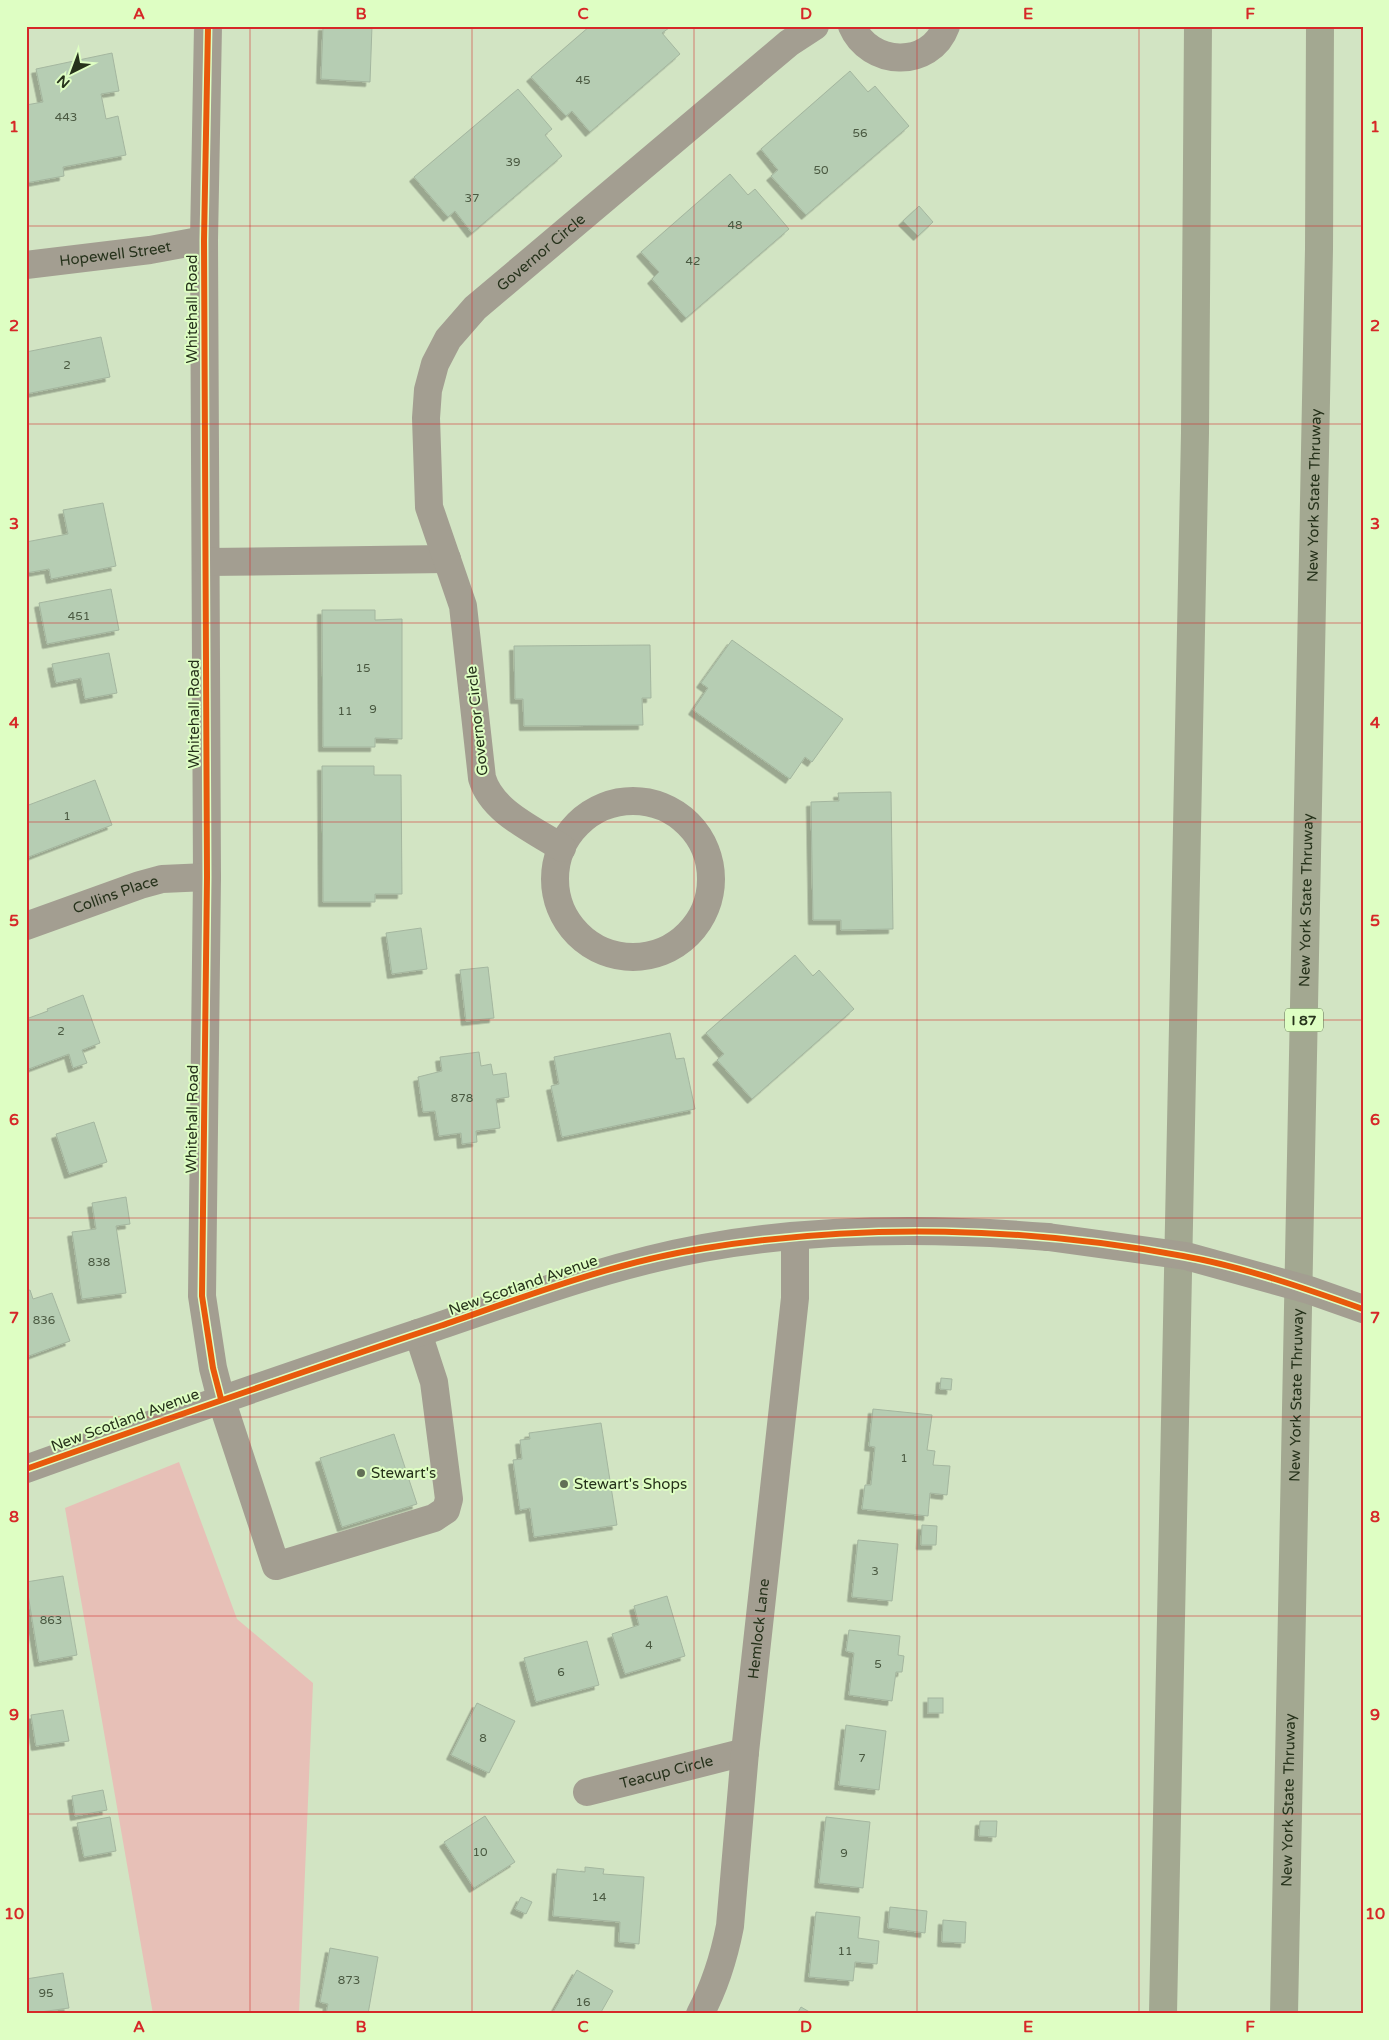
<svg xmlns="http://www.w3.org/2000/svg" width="1389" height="2040" font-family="'Varela Round',sans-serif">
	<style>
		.green { fill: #e7c0b7 }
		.building { fill: #b6cdb3; stroke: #a4b69f; filter: url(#shadow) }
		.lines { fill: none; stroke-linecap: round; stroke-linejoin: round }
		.minor { stroke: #a39e91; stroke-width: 28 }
		.highway { stroke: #a3a891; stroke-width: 28 }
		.minor-bridge { stroke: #a39e91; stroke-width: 28 }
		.cycleway-casing { stroke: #defec3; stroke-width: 9 }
		.cycleway { stroke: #e8590c; stroke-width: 6 }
		.grid { fill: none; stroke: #d62828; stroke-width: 1; stroke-opacity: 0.55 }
		.poi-dot { fill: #627056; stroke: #defec3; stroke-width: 2 }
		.labels { text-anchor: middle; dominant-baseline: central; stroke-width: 4; stroke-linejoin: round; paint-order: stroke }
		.number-label { font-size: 12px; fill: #4a5941 }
		.shield { fill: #defec3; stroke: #5d6f4d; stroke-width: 1 }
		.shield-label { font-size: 14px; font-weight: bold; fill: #26321b }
		.street-label { font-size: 15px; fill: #26321b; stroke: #defec3 }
		.poi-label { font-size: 15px; fill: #26321b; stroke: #defec3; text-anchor: start }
		.neatline { fill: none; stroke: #d62828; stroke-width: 2 }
		.grid-label { font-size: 16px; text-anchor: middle; font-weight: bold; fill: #d62828 }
	</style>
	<defs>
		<filter id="shadow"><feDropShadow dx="-4.5" dy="4.5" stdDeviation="0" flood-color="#0004"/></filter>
	</defs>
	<rect width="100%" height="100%" fill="#d2e4c3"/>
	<polygon class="green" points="179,1462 237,1619 313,1683 299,2014 153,2014 65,1508"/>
	<g class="building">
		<polygon points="323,26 372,26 370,82 321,79"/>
		<polygon points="590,26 668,26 669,28 662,33 680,54 590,132 572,111 566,116 531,77"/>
		<polygon points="112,53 119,91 101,94 106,119 118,116 126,155 63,167 64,176 26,183 26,105 43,102 36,69"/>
		<polygon points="850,71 868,92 875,86 909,126 806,215 771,176 778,170 761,149"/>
		<polygon points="518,89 552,129 545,135 562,156 472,233 455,211 448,217 414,177"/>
		<polygon points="730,174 748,195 755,189 789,229 686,318 652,279 659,272 641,252"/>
		<polygon points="919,206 933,222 918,236 903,221"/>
		<polygon points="101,337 110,377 26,394 26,352"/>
		<polygon points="103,503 116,566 51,579 49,569 26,573 26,542 68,534 63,510"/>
		<polygon points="111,589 119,630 47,644 39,603"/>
		<polygon points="322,610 375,610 375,620 402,619 402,739 375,738 375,747 323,747"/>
		<polygon points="732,640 843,719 812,762 805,757 790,779 693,710 708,688 701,683"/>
		<polygon points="650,645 651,698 642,698 643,725 524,726 523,699 515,699 514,646"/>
		<polygon points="109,653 117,693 85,699 81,678 56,683 52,664"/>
		<polygon points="322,766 374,766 374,775 401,775 402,894 375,894 375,902 323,902"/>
		<polygon points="95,780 112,825 26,858 26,806"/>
		<polygon points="891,792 893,929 841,930 841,920 813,920 811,802 839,801 838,793"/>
		<polygon points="421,928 427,969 392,974 386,933"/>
		<polygon points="795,955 813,976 819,970 854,1009 752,1099 717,1060 724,1054 706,1033"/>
		<polygon points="488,967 494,1018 466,1021 460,970"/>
		<polygon points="83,995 100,1043 82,1050 87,1063 73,1068 69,1054 26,1070 26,1019 48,1011 47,1009"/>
		<polygon points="670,1033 676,1059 684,1058 695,1109 562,1137 551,1086 559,1084 554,1057"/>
		<polygon points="479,1052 481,1066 491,1064 493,1075 506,1073 509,1097 496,1099 500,1128 476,1131 477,1142 462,1144 461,1133 439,1136 435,1111 423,1112 418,1077 442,1071 440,1057"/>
		<polygon points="94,1122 107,1162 69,1174 56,1134"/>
		<polygon points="126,1197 130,1224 116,1226 126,1293 82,1299 72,1232 96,1229 92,1203"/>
		<polygon points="30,1290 33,1299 52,1293 70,1341 29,1356 26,1350 26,1291"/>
		<polygon points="941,1378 952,1379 951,1390 940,1389"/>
		<polygon points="873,1409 932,1415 927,1450 935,1451 933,1465 950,1466 947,1495 930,1493 928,1516 862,1509 865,1485 871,1485 875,1447 869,1446"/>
		<polygon points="601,1423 617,1525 534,1537 530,1508 520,1510 513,1460 522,1459 520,1440 530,1439 529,1433"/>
		<polygon points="394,1434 417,1504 342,1527 320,1458"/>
		<polygon points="922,1525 937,1526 936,1545 921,1545"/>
		<polygon points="858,1540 898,1544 892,1601 852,1597"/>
		<polygon points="63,1576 77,1655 39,1662 26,1582"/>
		<polygon points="667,1596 685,1656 625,1674 612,1634 639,1625 634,1606"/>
		<polygon points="849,1630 900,1636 898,1655 904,1656 902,1672 896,1672 892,1701 849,1695 854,1653 846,1651"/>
		<polygon points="587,1641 599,1685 536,1702 524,1658"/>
		<rect x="928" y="1698" width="15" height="15"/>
		<polygon points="477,1703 515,1721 489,1773 451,1755"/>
		<polygon points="63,1710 69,1741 36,1746 31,1715"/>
		<polygon points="846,1725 886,1731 879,1790 839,1785"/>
		<polygon points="103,1790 107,1810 75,1816 72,1796"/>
		<polygon points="485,1816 515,1862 474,1888 444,1842"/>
		<polygon points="110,1817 116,1851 84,1857 77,1823"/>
		<polygon points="826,1817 870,1822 863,1888 819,1883"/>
		<polygon points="980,1821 997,1821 996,1837 979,1836"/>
		<polygon points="585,1867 604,1869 603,1874 644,1877 639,1944 619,1942 620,1922 553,1916 557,1869 585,1872"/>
		<polygon points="521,1897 532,1902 526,1914 515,1909"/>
		<polygon points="890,1907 927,1911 925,1933 888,1928"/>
		<polygon points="816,1912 860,1917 858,1938 879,1941 877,1964 855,1962 853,1981 809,1977"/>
		<polygon points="943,1920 966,1922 965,1943 942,1942"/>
		<polygon points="330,1948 378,1957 368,2014 326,2014 328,2004 320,2002"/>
		<polygon points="577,1970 613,1991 600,2014 552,2014"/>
		<polygon points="63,1973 69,2008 26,2014 26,1979"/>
		<polygon points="801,2007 813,2014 797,2014"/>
	</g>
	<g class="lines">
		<g class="minor">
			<polyline points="208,26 204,240 207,877 202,1296 213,1368 221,1399 276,1566 434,1518 446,1510 449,1499 434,1382 418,1333"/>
			<path d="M852,26C869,66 930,70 946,26"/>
			<path id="s1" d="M26,265L150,250L204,240"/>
			<polyline points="206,562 447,559"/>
			<circle cx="633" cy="879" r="78"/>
			<path id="s2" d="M562,848C533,829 492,812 482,778L463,606L429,507L426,418L428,390L435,364L448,339L475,308L789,43L815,26"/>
			<path id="s3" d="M26,926L140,885L162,879L207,877"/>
			<path d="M26,1469C162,1420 297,1373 433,1328C522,1298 610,1265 703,1248C813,1228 937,1228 1048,1237"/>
			<path id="s4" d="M587,1792L745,1752"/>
			<path id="s5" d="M700,2014C715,1986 724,1957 730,1926L745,1752L795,1298V1237"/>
		</g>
		<g class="highway">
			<polyline points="1163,2014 1195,433 1198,26"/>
			<path id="s6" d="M1284,2014L1319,249L1320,26"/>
		</g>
		<polyline class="minor-bridge" points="1048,1237 1186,1256 1309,1290 1363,1309"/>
		<defs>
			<g id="cycleway">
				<polyline points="208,26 204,240 207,877 202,1296 213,1368 221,1399"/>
				<path d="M26,1469C164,1420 301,1372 440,1326C527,1296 614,1262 706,1248C863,1223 1027,1227 1183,1256C1244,1267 1304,1288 1363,1309"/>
			</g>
		</defs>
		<use href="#cycleway" class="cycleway-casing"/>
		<use href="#cycleway" class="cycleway"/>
	</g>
	<path class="grid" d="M250,26V2014M472,26V2014M694,26V2014M917,26V2014M1139,26V2014M26,226H1363M26,424H1363M26,623H1363M26,822H1363M26,1020H1363M26,1218H1363M26,1417H1363M26,1616H1363M26,1814H1363"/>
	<g class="poi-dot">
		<circle cx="361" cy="1473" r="5"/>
		<circle cx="564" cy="1484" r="5"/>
	</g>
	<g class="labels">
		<g class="number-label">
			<text x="583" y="80">45</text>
			<text x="66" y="117">443</text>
			<text x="860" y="133">56</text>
			<text x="513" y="162">39</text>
			<text x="821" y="170">50</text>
			<text x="472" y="198">37</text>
			<text x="735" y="225">48</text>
			<text x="693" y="261">42</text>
			<text x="67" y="365">2</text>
			<text x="79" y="616">451</text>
			<text x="363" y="668">15</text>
			<text x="373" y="709">9</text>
			<text x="345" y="711">11</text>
			<text x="67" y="816">1</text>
			<text x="61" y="1031">2</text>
			<text x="462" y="1098">878</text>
			<text x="99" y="1262">838</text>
			<text x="44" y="1320">836</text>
			<text x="904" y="1458">1</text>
			<text x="875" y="1571">3</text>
			<text x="51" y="1620">863</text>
			<text x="649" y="1645">4</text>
			<text x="878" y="1664">5</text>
			<text x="561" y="1672">6</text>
			<text x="483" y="1738">8</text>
			<text x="862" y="1758">7</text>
			<text x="480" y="1852">10</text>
			<text x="844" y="1853">9</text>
			<text x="599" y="1897">14</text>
			<text x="845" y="1951">11</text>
			<text x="349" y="1980">873</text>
			<text x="46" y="1993">95</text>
			<text x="583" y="2002">16</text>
		</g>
		<rect class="shield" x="1285" y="1008.5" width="38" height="23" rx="4"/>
		<g class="shield-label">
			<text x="1304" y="1020">I 87</text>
		</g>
		<g class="street-label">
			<text stroke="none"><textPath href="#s2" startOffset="686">Governor Circle</textPath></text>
			<text stroke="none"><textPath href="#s1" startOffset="90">Hopewell Street</textPath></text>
			<text transform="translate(192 309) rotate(-90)">Whitehall Road</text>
			<text stroke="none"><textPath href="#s6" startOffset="1519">New York State Thruway</textPath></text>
			<text transform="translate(194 714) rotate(-90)">Whitehall Road</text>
			<text transform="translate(477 721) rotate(-96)">Governor Circle</text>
			<text stroke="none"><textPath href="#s3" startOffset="95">Collins Place</textPath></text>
			<text stroke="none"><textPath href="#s6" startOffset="1114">New York State Thruway</textPath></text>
			<text transform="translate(192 1119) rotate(-89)">Whitehall Road</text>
			<text transform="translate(523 1285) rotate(-19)">New Scotland Avenue</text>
			<text stroke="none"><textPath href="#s6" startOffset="619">New York State Thruway</textPath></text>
			<text transform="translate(125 1420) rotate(-20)">New Scotland Avenue</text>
			<text stroke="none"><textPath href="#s5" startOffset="392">Hemlock Lane</textPath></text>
			<text stroke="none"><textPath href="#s4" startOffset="82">Teacup Circle</textPath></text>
			<text stroke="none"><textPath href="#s6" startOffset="214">New York State Thruway</textPath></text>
		</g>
		<g class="poi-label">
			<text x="371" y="1473">Stewart's</text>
			<text x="574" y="1484">Stewart's Shops</text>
		</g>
	</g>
	<rect width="1389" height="2040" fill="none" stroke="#defec3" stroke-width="55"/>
	<g transform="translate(72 72) rotate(222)" stroke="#defec3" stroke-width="4" paint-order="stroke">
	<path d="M0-4L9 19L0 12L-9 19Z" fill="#26321b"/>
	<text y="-8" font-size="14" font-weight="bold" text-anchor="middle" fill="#26321b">N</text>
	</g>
	<rect x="28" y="28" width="1334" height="1984" class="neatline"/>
	<g class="grid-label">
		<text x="139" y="19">A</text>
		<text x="361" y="19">B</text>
		<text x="583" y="19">C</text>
		<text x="806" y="19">D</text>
		<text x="1028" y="19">E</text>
		<text x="1250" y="19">F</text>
		<text x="14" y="132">1</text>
		<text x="1375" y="132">1</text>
		<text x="14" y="331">2</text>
		<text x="1375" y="331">2</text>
		<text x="14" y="529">3</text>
		<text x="1375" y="529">3</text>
		<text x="14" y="728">4</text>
		<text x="1375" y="728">4</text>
		<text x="14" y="926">5</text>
		<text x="1375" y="926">5</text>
		<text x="14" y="1125">6</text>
		<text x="1375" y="1125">6</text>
		<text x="14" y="1323">7</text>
		<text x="1375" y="1323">7</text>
		<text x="14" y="1522">8</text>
		<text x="1375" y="1522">8</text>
		<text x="14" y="1720">9</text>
		<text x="1375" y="1720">9</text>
		<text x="14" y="1919">10</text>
		<text x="1375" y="1919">10</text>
		<text x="139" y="2032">A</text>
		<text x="361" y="2032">B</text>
		<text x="583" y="2032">C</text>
		<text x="806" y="2032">D</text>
		<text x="1028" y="2032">E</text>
		<text x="1250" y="2032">F</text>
	</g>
</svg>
